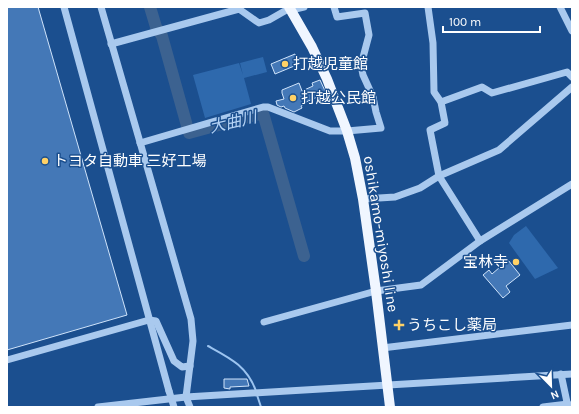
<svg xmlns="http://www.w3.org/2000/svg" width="579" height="414" font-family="Karla,'Noto Sans JP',sans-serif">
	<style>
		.green { fill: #2e69ad }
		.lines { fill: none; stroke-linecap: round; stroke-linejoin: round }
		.stream { stroke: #9cc4f0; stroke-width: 2 }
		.river { stroke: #3c6290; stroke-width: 12 }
		.building { fill: #4478b7; stroke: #cfe3fa }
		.minor { stroke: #a9c9ee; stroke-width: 7 }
		.major { stroke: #f0f6ff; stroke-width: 10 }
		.minor-bridge { stroke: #a9c9ee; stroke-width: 7 }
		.poi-dot { fill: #ffd166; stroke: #1b4f8f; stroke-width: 1.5 }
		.labels { text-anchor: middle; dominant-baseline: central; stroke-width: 3; stroke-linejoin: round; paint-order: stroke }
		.poi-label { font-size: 15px; fill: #fff; stroke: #1b4f8f; text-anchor: start }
		.street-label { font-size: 15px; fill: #fff; stroke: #1b4f8f }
		.water-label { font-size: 16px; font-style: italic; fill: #b5d3f5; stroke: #1b4f8f }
	</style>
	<rect width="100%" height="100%" fill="#1b4f8f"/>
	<g class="green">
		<polygon points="263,57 267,72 244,78 251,104 205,118 193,75 239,63 243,75 240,63"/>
		<polygon points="526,226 558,268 535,279 509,243 514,235"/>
	</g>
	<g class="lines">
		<g class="stream">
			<path d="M208,346C230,358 247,366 256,391"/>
			<polyline points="257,395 261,407"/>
		</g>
		<polyline class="river" points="150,7 156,27 162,36 189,133 263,113 304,256"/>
	</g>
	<g class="building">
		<polygon points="7,7 38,7 127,315 7,350"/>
		<polygon points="295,54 299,64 275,74 271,64"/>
		<polygon points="320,80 326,93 304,103 304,104 301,106 302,108 294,112 285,108 284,106 281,107 277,105 276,101 284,99 282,93 282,90 299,83 302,91 313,86 312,83"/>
		<polygon points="508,260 520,275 506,286 510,292 503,298 483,275 489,270 492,274"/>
		<polygon points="224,379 247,379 249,386 230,387 230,389 224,388"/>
	</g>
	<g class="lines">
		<g class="minor">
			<polyline points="64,7 169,391"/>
			<polyline points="101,7 191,319 193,341 186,397 190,407"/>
			<polyline points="428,7 433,43 434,92 441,102 445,123 430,130 439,176 480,241"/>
			<polyline points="560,7 572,31"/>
			<polyline points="291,10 304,7"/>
			<polyline points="111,44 239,9 259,23 269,20 290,8"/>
			<polyline points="441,102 482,87 492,93 567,72 572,77"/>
			<polyline points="140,143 263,107 268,107 330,131 347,131 381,128 376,112 373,97 363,75 361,65 369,35 365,13 337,17 334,7"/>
			<polyline points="363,199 395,197 420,188 439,176 499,150 572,87"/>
			<polyline points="264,322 376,291 421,285 480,241 572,184"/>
			<polyline points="382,348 572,325"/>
			<polyline points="7,360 149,320 156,321 174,361 182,367 190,366"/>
			<polyline points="561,374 568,407"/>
			<polyline points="98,407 186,397 572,374"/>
			<polyline points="543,407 568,404"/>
		</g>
		<polyline class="major" points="289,7 312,47 327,79 347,131 355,158 363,199 376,291 390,407"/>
		<polyline class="minor-bridge" points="169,391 174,407"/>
	</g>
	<g class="poi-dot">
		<circle cx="285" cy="64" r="4"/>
		<circle cx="293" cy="98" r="4"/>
		<circle cx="45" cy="161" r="4"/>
		<circle cx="516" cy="262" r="4"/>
		<path d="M397 319h4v4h4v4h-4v4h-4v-4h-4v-4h4z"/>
	</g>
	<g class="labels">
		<g class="poi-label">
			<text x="293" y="64">打越児童館</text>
			<text x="301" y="98">打越公民館</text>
			<text x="53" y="161">トヨタ自動車 三好工場</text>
			<text x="508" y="262" text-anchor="end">宝林寺</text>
			<text x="407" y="325">うちこし薬局</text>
		</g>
		<g class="street-label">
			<text transform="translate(381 234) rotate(81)">oshikamo-miyoshi line</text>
		</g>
		<g class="water-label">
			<text transform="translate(233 122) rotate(-13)">大曲川</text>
		</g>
	</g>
	<rect width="579" height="414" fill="none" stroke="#ffffff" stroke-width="16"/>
	<g transform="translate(551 386) rotate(157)" stroke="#1b4f8f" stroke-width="3" paint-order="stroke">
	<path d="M0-3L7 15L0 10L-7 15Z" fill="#ffffff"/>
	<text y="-6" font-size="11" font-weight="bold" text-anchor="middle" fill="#ffffff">N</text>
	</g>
	<path d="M443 26v6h97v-6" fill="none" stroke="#ffffff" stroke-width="2"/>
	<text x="449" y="26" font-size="12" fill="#ffffff" stroke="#1b4f8f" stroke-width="3" paint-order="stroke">100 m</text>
</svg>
